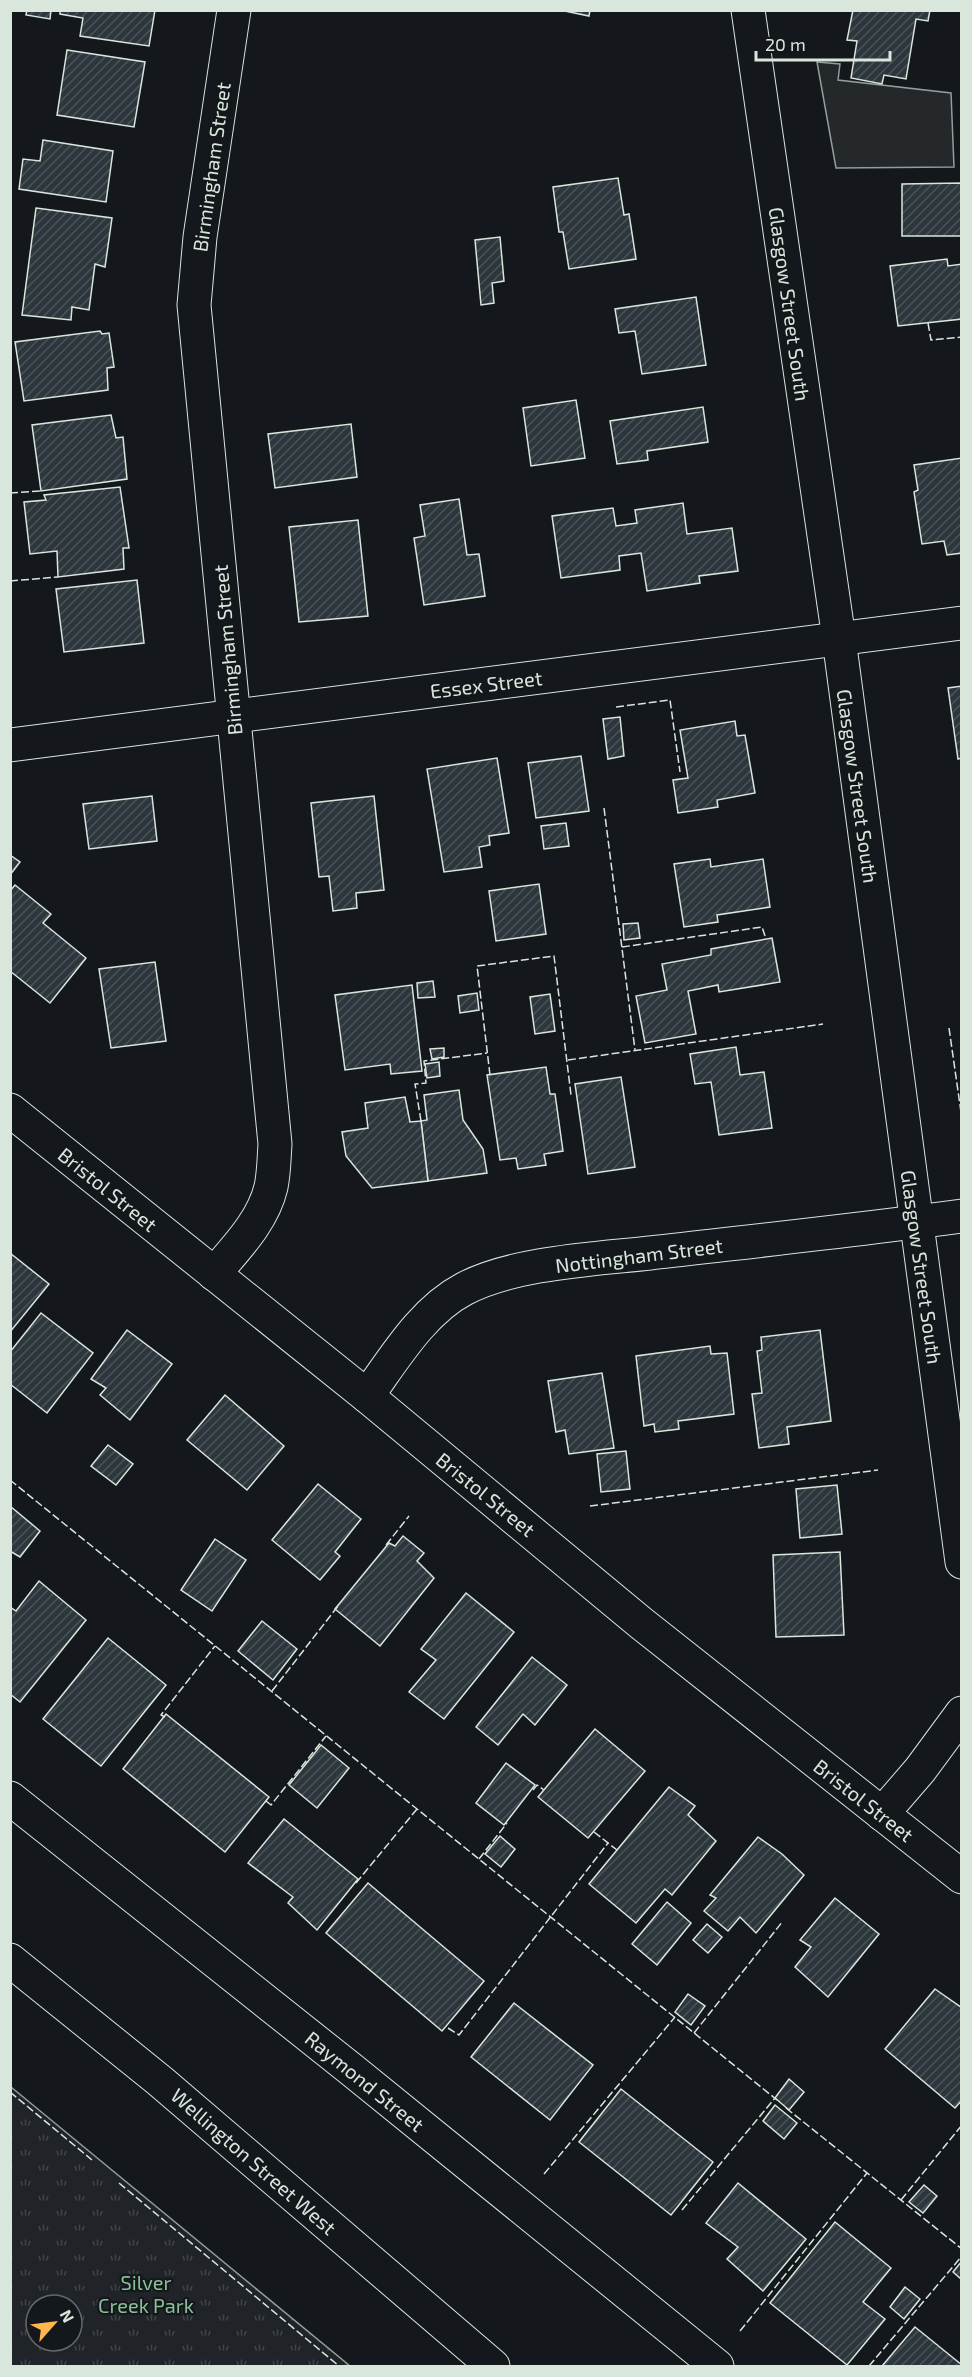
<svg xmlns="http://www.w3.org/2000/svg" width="972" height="2377" font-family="'Exo 2',sans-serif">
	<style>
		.park { fill: url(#park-tufts); stroke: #939e99; stroke-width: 1.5; fill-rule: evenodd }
		.parking { fill: #24282b; stroke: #939e99; stroke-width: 1.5 }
		.building { fill: url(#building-hatch); stroke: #d8e6dc; stroke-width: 1.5 }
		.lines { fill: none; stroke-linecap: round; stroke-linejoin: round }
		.street-casing { stroke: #d8e6dc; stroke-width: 35 }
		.primary-casing { stroke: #d8e6dc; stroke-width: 35 }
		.street { stroke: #14181c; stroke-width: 33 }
		.primary { stroke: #14181c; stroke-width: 33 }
		.fence { stroke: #d8e6dc; stroke-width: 1.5; stroke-dasharray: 8 3; stroke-linecap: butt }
		.labels { text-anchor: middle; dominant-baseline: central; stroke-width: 4.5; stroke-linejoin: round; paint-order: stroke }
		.street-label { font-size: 20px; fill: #d8e6dc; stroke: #14181c }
		.park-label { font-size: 20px; fill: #8ac095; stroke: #14181c }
	</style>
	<defs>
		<pattern id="park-tufts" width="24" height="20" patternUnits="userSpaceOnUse" patternTransform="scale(1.5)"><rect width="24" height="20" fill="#202428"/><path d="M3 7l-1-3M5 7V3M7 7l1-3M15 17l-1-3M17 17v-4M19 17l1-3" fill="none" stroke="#404447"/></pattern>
		<pattern id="building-hatch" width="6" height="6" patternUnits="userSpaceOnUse" patternTransform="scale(1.5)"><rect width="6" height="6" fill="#2c363c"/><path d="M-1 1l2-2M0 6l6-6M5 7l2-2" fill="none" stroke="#4a5358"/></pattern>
	</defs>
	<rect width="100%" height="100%" fill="#14181c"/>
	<path class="park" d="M11,2087L350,2366H11ZM36,2305H72V2341H36Z"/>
	<polygon class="parking" points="817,62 840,64 838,80 951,93 954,167 836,168"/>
	<g class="building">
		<polygon points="27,10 51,10 50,19 26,15"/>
		<polygon points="60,10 155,10 149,46 80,36 83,18 60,14"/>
		<polygon points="560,10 590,10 589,16"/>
		<polygon points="853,10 930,10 928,21 916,19 906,79 884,75 882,84 851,78 857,41 847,40"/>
		<polygon points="67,50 145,62 134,127 57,115"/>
		<polygon points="43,140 113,151 106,202 19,189 23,159 40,161"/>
		<polygon points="618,178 624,215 629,214 636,259 569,269 563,232 559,232 553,187"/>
		<polygon points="962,183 962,236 902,236 902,184"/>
		<polygon points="36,208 112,218 105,267 95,264 89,310 72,307 71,320 22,315"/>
		<polygon points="500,237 504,281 492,283 494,303 481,305 475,240"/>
		<polygon points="947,259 948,266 962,264 962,319 898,326 890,266"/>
		<polygon points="696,297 706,365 642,374 635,331 619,333 615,309"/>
		<polygon points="100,331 102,334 109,333 114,367 107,368 108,390 24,401 15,342"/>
		<polygon points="576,400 585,458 531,466 523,408"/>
		<polygon points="703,407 708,442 647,451 648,460 617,464 610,421"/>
		<polygon points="111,415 116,438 123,437 127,479 41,491 32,425"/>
		<polygon points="351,424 357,477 275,488 268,434"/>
		<polygon points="962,458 962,553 947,555 944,541 922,544 914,492 918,490 914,465"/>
		<polygon points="120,487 129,548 123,548 124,569 58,577 57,551 30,554 24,502 46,500 44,495"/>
		<polygon points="459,499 467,555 479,554 485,596 424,605 414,538 425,536 420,505"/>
		<polygon points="683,503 687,534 732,528 738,571 699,576 700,583 647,591 641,553 619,556 620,570 561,578 552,516 613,508 616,526 637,523 635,510"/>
		<polygon points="358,520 368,616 299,622 289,527"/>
		<polygon points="137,580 144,643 64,652 56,589"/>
		<polygon points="962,686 962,758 958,759 948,688"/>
		<polygon points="620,717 624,756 608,759 603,719"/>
		<polygon points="735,721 737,736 745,735 755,793 717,800 718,807 678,813 673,780 688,778 680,730"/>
		<polygon points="581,756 589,811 536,818 528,763"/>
		<polygon points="497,758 509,833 489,836 490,845 479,847 482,867 444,872 427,769"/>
		<polygon points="152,796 157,841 89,849 83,804"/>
		<polygon points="374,796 384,890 356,893 357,908 333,911 329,876 319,877 311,803"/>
		<polygon points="566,823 569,846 544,849 541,826"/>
		<polygon points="10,855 20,862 10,875"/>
		<polygon points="710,859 711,867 763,859 770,907 717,915 718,922 684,927 674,864"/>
		<polygon points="539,884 546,934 496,941 489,891"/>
		<polygon points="15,885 51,914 43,923 86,958 50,1003 10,971 10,891"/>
		<polygon points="638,923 640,938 624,940 623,924"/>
		<polygon points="772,938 780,982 719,992 718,985 688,991 696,1034 645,1043 636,996 667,990 662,964 711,955 711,949"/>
		<polygon points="155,962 166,1041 111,1048 99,969"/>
		<polygon points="433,981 435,997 418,998 417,983"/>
		<polygon points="412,985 422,1071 391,1074 390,1064 345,1070 335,995"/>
		<polygon points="477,993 479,1010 460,1013 458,996"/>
		<polygon points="550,994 555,1031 535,1034 530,997"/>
		<polygon points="736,1047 740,1075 764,1072 772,1128 719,1135 711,1082 695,1084 690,1054"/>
		<polygon points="444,1048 444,1057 432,1059 430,1049"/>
		<polygon points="439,1062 440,1076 427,1078 425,1064"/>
		<polygon points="546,1067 550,1094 555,1094 563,1151 544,1154 546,1165 518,1169 516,1158 500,1160 487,1075"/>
		<polygon points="621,1077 635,1167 588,1174 575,1084"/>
		<polygon points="459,1090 463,1120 483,1149 487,1173 428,1181 421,1121 427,1120 424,1095"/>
		<polygon points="405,1097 410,1122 421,1121 428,1181 372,1188 346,1156 342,1132 368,1128 365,1103"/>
		<polygon points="10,1253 49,1284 10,1332"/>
		<polygon points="41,1313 93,1353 47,1413 10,1384 10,1352"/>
		<polygon points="127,1330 172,1364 130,1420 100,1395 106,1388 91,1379"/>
		<polygon points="820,1330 831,1421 787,1427 789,1444 759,1448 752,1394 762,1393 757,1351 762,1350 761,1337"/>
		<polygon points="710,1346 711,1354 727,1353 734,1414 678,1421 679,1429 655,1432 654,1424 644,1426 636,1356"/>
		<polygon points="602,1373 614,1448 569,1454 565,1430 556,1432 548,1381"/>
		<polygon points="225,1395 284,1446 247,1490 187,1440"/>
		<polygon points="108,1445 133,1464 116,1485 91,1466"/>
		<polygon points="626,1451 630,1489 601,1492 597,1454"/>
		<polygon points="318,1484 361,1519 335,1552 340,1556 320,1580 272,1540"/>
		<polygon points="837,1485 842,1534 800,1538 796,1489"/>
		<polygon points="10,1506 40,1531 20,1557 10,1551"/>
		<polygon points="403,1536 424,1553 417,1561 434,1578 380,1646 335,1609 389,1543 395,1546"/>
		<polygon points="215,1539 246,1560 212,1611 181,1590"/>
		<polygon points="840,1552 844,1635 776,1637 773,1555"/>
		<polygon points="39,1581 86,1620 20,1702 10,1694 10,1607 16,1611"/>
		<polygon points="466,1593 514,1632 444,1719 409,1692 436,1660 421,1649"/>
		<polygon points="262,1621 297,1649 273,1680 238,1651"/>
		<polygon points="108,1638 166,1685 101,1766 43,1719"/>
		<polygon points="532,1657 567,1685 535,1725 523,1714 498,1745 476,1727"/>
		<polygon points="166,1714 269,1797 225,1852 123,1769"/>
		<polygon points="595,1729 645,1771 588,1838 538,1797"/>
		<polygon points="321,1745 349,1768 317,1808 289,1785"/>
		<polygon points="506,1763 535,1785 504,1825 476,1803"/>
		<polygon points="669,1787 695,1806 688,1815 716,1841 672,1895 665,1889 636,1923 589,1884"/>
		<polygon points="284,1819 358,1879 317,1930 288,1903 293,1897 248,1863"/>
		<polygon points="500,1836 515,1849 501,1867 485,1854"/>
		<polygon points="758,1837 782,1854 804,1875 756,1933 740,1917 728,1931 704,1911 716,1898 710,1895"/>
		<polygon points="368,1883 484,1981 442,2031 326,1933"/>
		<polygon points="835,1898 879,1934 828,1997 795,1967 811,1947 800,1940"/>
		<polygon points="667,1902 691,1923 657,1965 632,1944"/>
		<polygon points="707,1924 722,1937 708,1953 693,1940"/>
		<polygon points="935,1989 962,2008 962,2100 955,2108 885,2049"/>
		<polygon points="688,1994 705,2006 691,2025 675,2012"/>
		<polygon points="514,2003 593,2065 550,2120 471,2057"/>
		<polygon points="789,2079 804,2092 789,2110 775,2098"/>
		<polygon points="621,2089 713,2162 671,2215 579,2142"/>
		<polygon points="775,2105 797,2123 784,2139 763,2121"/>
		<polygon points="738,2183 806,2239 763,2291 727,2259 738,2247 706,2223"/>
		<polygon points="924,2185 937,2196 923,2213 909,2202"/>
		<polygon points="835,2222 891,2268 863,2302 885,2319 847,2365 770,2303"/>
		<polygon points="962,2261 962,2277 960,2278 953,2272"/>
		<polygon points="905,2287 920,2299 904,2319 890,2307"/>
		<polygon points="915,2327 962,2365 962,2366 882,2366"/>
	</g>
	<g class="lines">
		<defs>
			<g id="street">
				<polyline points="748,10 839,639 962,1562"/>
				<polyline points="10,745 962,623"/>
				<polyline points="10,1110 367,1396 641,1623 962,1877"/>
				<path d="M214,1274C236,1248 263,1221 271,1187C274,1173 274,1158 275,1144L194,305L200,237L234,10"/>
				<path d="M367,1396C394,1359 422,1311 464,1289C512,1263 595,1259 650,1253C754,1241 858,1230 962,1216"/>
				<polyline points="10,1798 352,2070 717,2366"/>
				<polyline points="882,1814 920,1770 962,1713"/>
			</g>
			<polyline id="primary" points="10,1960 160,2081 493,2366"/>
		</defs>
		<use href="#street" class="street-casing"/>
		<use href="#primary" class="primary-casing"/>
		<use href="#street" class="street"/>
		<use href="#primary" class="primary"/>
		<g class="fence">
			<polyline points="928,323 931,340 962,337"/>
			<polyline points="10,493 41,491"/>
			<polyline points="10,581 58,577"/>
			<polyline points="616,707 670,700 680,772"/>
			<polyline points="604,808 635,1050"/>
			<polyline points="622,947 762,927 766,939"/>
			<polyline points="949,1028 962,1119"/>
			<polyline points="568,1060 823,1024"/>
			<polyline points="490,1075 477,966 554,956 571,1095"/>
			<polyline points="421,1121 415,1084 426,1083 424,1061 487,1053"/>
			<polyline points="10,1480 777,2100"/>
			<polyline points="590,1506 878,1470"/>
			<polyline points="386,1545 409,1516"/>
			<polyline points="272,1691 338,1606"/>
			<polyline points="165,1717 161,1715 215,1646"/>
			<polyline points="533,1790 537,1785 544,1790"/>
			<polyline points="266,1801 271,1805 326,1736"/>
			<polyline points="594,1832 617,1850"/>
			<polyline points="479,1859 507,1823"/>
			<polyline points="356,1883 417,1809"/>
			<polyline points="448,2028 459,2035 608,1843"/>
			<polyline points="694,2033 783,1921"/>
			<polyline points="10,2092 92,2160"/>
			<polyline points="786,2108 962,2249"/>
			<polyline points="544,2174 675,2017"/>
			<polyline points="119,2183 339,2366"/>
			<polyline points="901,2200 962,2125"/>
			<polyline points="682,2210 775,2098"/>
			<polyline points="740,2331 867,2173"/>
			<polyline points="869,2366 962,2256"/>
		</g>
	</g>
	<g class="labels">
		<g class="street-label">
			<text transform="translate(211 167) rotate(-82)">Birmingham Street</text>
			<text transform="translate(790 304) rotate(82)">Glasgow Street South</text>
			<text transform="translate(227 650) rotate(-95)">Birmingham Street</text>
			<text transform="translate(486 684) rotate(-7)">Essex Street</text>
			<text transform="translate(858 786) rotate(82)">Glasgow Street South</text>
			<text transform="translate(108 1189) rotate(39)">Bristol Street</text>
			<text transform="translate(639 1255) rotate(-7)">Nottingham Street</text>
			<text transform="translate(922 1267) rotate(82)">Glasgow Street South</text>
			<text transform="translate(486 1494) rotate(39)">Bristol Street</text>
			<text transform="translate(864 1800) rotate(38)">Bristol Street</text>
			<text transform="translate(365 2081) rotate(39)">Raymond Street</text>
			<text transform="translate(254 2161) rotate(41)">Wellington Street West</text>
		</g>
		<g class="park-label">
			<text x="146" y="2282">Silver<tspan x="146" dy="23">Creek Park</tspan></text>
		</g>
	</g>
	<rect width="972" height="2377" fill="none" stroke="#d8e6dc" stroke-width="24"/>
	<g transform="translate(54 2323) rotate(62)"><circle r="28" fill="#14181c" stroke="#626a69" stroke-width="1.5"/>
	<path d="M0-4.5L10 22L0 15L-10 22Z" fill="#ffb74d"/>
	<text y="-9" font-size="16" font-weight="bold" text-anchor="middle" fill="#d8e6dc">N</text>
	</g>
	<path d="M756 51v9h134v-9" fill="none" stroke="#d8e6dc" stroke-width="3"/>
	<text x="765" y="51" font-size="18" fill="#d8e6dc" stroke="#14181c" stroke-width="4.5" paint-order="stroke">20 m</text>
</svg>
